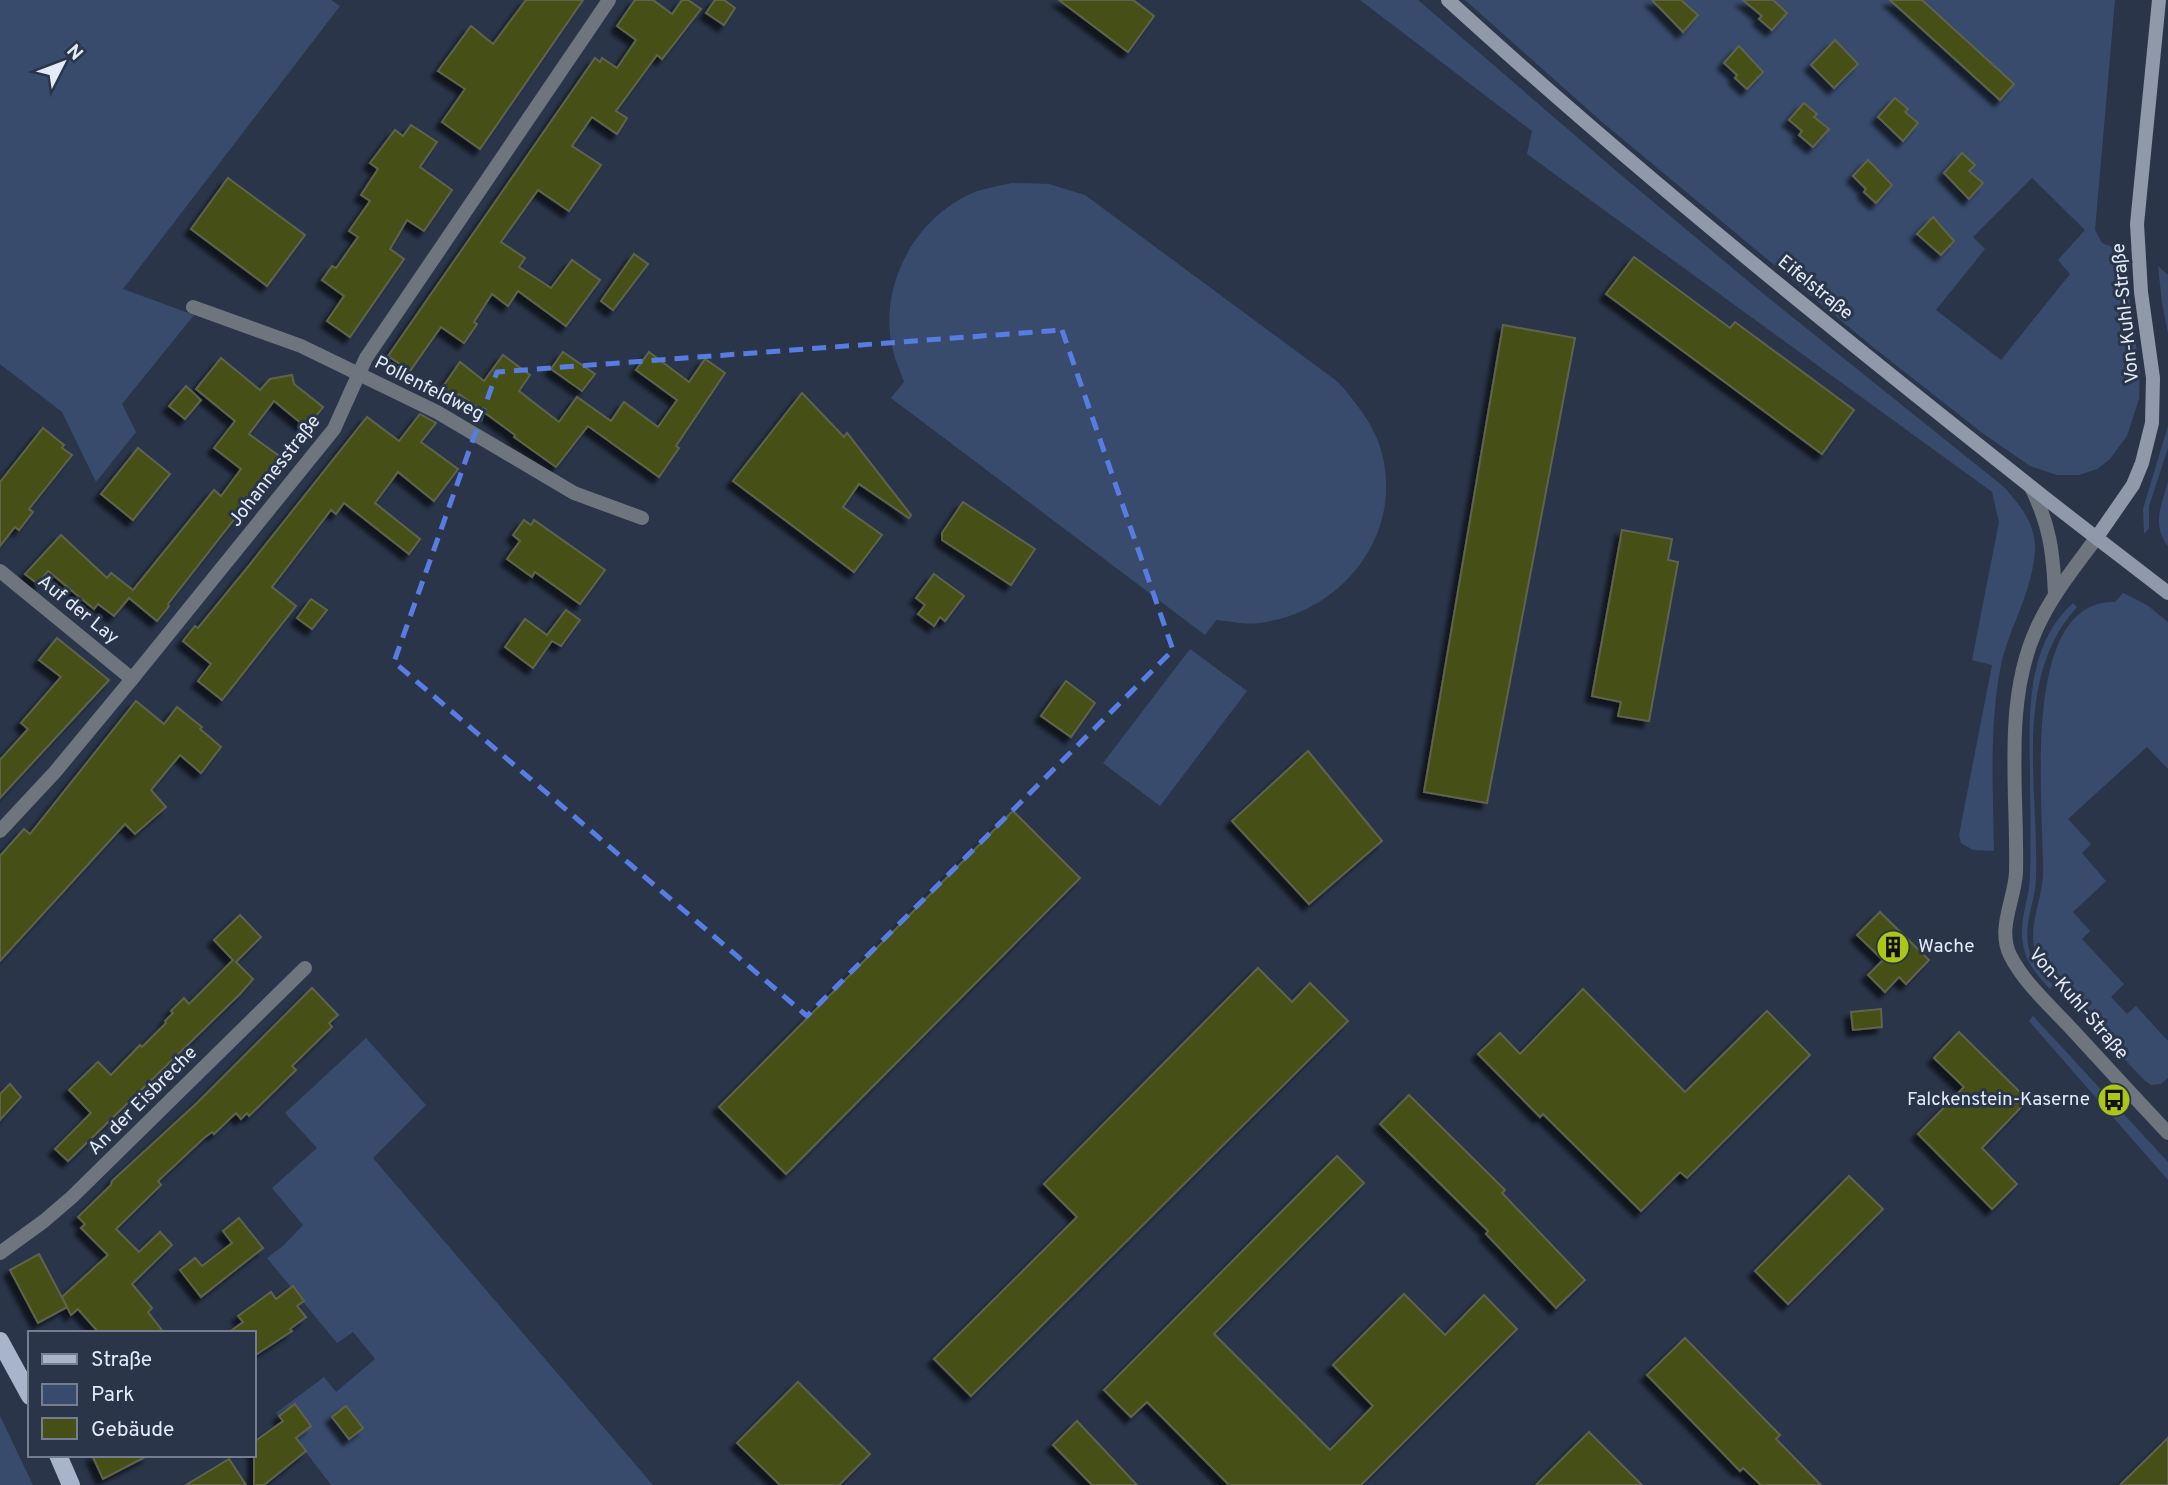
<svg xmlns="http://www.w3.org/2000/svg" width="2168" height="1485" font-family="Overpass,sans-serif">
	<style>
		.green { fill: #384b6d; fill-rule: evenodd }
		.building { fill: #454f16; stroke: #5e644b; stroke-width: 2; filter: url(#shadow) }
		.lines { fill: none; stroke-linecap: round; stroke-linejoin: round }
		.street { stroke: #6f757f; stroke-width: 14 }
		.secondary { stroke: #8f99a9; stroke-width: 14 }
		.primary { stroke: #a8b4c9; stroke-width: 18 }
		.marked { fill: none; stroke: #587de2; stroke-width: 5; stroke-dasharray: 14 9; stroke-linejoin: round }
		.labels { text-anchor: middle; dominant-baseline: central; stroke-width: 6; stroke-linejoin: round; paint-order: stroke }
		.street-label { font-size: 19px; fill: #e3ebf8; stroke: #2a354a }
		.poi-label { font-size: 19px; fill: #e3ebf8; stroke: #2a354a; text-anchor: start }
	</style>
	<defs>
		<filter id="shadow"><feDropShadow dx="-6" dy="6" stdDeviation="2" flood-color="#0009"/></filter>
	</defs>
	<rect width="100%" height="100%" fill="#2a354a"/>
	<g class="green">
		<polygon points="0,0 331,0 340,6 123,289 194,315 122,404 136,432 96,482 62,412 0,364"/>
		<path d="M1360,0H1418L1621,175L1760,291L2004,487C2019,504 2035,523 2035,547C2034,589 2010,625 2001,665C1989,726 1993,788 1994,851L1973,850L1961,843L1959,835L1992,665L1972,660L1999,522L1992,492L1527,154L1532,131Z"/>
		<path d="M1465,0H2115L2095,230L2102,243L2125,252L2131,316L2140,369L2139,399L2127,436L2110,459L2097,469L2079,475H2057L2030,466L1981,432L1873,347L1602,122ZM2032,178L2085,230L2058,260L2070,274L2001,360L1936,310L1985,249L1973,237Z"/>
		<path d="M1012,183L1049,184L1085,195L1338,382C1356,403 1373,423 1381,450C1405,534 1342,613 1259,623C1245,625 1229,621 1216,620L1205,635L891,398L904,382C900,370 894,358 892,346C879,284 916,216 975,192C986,188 1000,186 1012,183Z"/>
		<polygon points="2158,266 2168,275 2168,333 2162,303"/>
		<polygon points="2168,426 2168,448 2149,506 2149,528 2144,534 2143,509"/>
		<path d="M2168,481V546C2151,523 2162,506 2168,481Z"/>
		<path d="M2123,593L2147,605L2168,622V769L2147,747L2068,819L2091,844L2082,853L2106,881L2073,912L2090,931L2082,939L2124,984L2111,997L2127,1014L2136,1006L2168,1041V1078L2161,1084L2151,1085L2143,1079L2068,998C2061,980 2041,969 2035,950C2028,927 2042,899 2043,876C2045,815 2017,599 2115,602Z"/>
		<path d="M2073,603L2077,607C2012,678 2039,789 2036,876C2036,900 2024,921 2028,945C2031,962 2041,973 2053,985L2050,989C2037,975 2026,963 2023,944C2018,920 2030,899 2030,875C2031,841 2030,807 2030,773C2029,715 2026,645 2073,603Z"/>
		<polygon points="1190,649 1247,691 1160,806 1103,763"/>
		<polygon points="2033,1016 2168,1162 2168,1180 2029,1021"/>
		<polygon points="366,1038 426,1105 373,1158 653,1485 331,1485 276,1413 324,1377 336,1392 375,1359 353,1332 337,1343 267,1258 283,1246 303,1225 272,1188 317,1148 285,1113"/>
		<polygon points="0,1416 33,1485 0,1485"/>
	</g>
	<g class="building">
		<polygon points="526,0 583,0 480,149 442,122 465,89 438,71 471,26 493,44"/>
		<polygon points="635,0 653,0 672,14 682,0 688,0 701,9 662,59 657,55 616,111 627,118 617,134 592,117 572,146 601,165 569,211 538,190 501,242 525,258 519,267 551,288 572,260 600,280 566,326 518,291 508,306 492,294 474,322 477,324 464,343 441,327 410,371 388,356 595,58 600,62 602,58 617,68 636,40 617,26"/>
		<polygon points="715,0 724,0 735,8 724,25 706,13"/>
		<polygon points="1059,0 1133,0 1154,16 1128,52"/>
		<polygon points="1652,0 1681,0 1698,15 1683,32"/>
		<polygon points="1743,0 1773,0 1787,13 1772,30 1759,19 1762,16"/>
		<polygon points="1890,0 1922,0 2014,84 2000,100"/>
		<polygon points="1835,40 1858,64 1834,88 1811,65"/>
		<polygon points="1739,46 1763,72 1747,89 1735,78 1737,75 1724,63"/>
		<polygon points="1895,98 1908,109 1905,112 1918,123 1903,141 1878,117"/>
		<polygon points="1804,103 1817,114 1814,117 1829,129 1813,147 1799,135 1802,131 1789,120"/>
		<polygon points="411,125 437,142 420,167 452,190 424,231 407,220 390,249 404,259 350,337 327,321 344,296 322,280 332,266 336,268 358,237 349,231 370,201 361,195 378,169 370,163 395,130 403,136"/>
		<polygon points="1962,153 1975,165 1969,171 1983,183 1969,199 1944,173"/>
		<polygon points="1868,160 1892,185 1876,203 1864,192 1866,189 1853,176"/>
		<polygon points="228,178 305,235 267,286 191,229"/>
		<polygon points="1933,217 1954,241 1941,255 1917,234"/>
		<polygon points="634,254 648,264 613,310 601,301"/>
		<polygon points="1634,257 1730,328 1735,322 1854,410 1822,454 1606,294"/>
		<polygon points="1503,325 1575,338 1487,803 1424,792"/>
		<polygon points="563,352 595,374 582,391 551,369"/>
		<polygon points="649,352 689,382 705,359 725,373 676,446 679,448 659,477 588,426 556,467 514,437 515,435 459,394 456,398 442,388 460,362 484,381 503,355 530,375 519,391 559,422 577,397 611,421 624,402 658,427 677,400 636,370"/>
		<polygon points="221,358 260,390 270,379 292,375 294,384 323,407 307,428 274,401 249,434 282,458 168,604 169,606 157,621 129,598 114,616 98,604 94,609 48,571 38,584 25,574 61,535 107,578 111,573 133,590 214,490 221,496 241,469 214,448 235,421 196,389"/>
		<polygon points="186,386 201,400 185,419 169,406"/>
		<polygon points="802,393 844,437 847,433 911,515 909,518 859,484 843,507 882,535 854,572 733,481"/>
		<polygon points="420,414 436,423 421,442 458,469 434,501 398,472 375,503 420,539 409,554 344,503 336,514 331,510 272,587 296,606 222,700 198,681 211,664 183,641 195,626 198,628 247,568 367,417 399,441"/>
		<polygon points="43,428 64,445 62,448 72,455 29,509 33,512 19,530 15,527 0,546 0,482"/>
		<polygon points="138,448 170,474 133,520 101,494"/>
		<polygon points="963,502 1035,549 1011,585 942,540 942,533"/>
		<polygon points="524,520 531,525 534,520 605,570 580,604 535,572 532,577 507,559 520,541 513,535"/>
		<polygon points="1622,530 1672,539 1668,560 1678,562 1649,721 1618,716 1621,702 1592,696"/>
		<polygon points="934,574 964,596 945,621 940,617 934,626 918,614 925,605 916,598"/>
		<polygon points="311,599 327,610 312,629 297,618"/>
		<polygon points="566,610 580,620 561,646 552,641 533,668 505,647 525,619 547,635"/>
		<polygon points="57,638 109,680 0,798 0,760 28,729 21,723 61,677 39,660"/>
		<polygon points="1066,681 1095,703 1071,737 1041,716"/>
		<polygon points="136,701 164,724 177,707 202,727 200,729 221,747 201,773 180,755 151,790 166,807 135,834 125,824 0,961 0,856 24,829 30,834"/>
		<polygon points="1308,751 1382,841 1309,904 1232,821"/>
		<polygon points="1013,811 1080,878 786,1174 719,1107"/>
		<polygon points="1880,912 1929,960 1906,984 1899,977 1885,992 1868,975 1883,960 1857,935"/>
		<polygon points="240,915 261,937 236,962 253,979 240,994 68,1161 55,1149 91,1113 69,1090 98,1062 111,1075 140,1045 142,1047 166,1023 165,1021 173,1013 171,1011 184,998 189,1004 233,960 214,940"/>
		<polygon points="1258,968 1292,1002 1310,983 1348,1021 971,1396 934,1359 1077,1217 1044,1184"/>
		<polygon points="312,988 338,1015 329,1023 332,1027 292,1066 296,1070 249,1116 247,1113 241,1119 236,1113 214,1134 212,1132 204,1138 158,1181 161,1185 116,1229 139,1252 160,1232 172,1245 132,1284 152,1308 148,1312 164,1333 99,1333 78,1309 71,1315 62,1297 108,1255 81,1228 85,1224 78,1217 111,1185 112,1181 198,1102"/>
		<polygon points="1583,989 1685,1092 1767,1011 1810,1055 1687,1178 1680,1172 1641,1211 1543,1114 1540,1117 1478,1054 1500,1033 1520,1054"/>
		<polygon points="1881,1009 1882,1027 1853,1030 1851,1012"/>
		<polygon points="1959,1032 2028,1100 1982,1148 2017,1184 1992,1209 1918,1134 1964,1087 1934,1058"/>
		<polygon points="10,1084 21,1097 0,1120 0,1094"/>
		<polygon points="1409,1095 1505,1190 1502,1193 1585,1280 1556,1308 1486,1234 1488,1231 1380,1124"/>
		<polygon points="1337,1156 1364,1183 1214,1334 1330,1450 1373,1406 1333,1365 1404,1294 1445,1335 1484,1295 1517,1329 1361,1485 1229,1485 1147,1402 1131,1417 1104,1390"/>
		<polygon points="1849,1176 1883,1209 1788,1304 1755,1271"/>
		<polygon points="239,1218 263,1248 201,1297 180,1270 195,1258 202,1266 232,1243 223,1231"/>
		<polygon points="39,1254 67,1307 38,1323 10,1270"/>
		<polygon points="293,1286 304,1301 297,1306 306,1317 290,1329 292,1331 254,1356 254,1333 228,1333 243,1322 238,1316 271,1292 276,1299"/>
		<polygon points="1685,1338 1780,1435 1776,1439 1821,1485 1761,1485 1743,1468 1740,1471 1647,1375"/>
		<polygon points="798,1382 870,1454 839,1485 780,1485 737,1443"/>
		<polygon points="295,1404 311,1426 296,1438 306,1451 264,1485 254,1485 254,1442 283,1421 279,1416"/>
		<polygon points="346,1406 363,1428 349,1439 332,1417"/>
		<polygon points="1077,1421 1137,1485 1092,1485 1053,1445"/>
		<polygon points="1589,1432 1642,1485 1536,1485"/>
		<polygon points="2168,1438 2168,1485 2120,1485"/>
		<polygon points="92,1455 149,1455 103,1479"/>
		<polygon points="229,1459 246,1485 186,1485"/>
	</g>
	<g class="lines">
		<g class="street">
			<polyline points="193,307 301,346 437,412 574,493 642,518"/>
			<path d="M2031,487C2050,526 2053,551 2055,595"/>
			<path d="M2097,537C2075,567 2051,596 2036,630C2003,703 2018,794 2016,872C2015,899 1997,928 2010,955C2023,981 2047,1003 2067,1024C2101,1061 2134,1097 2168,1133"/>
			<polyline points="0,571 132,679"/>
			<polyline points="0,831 55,772 132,679 334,429 366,358 609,0"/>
			<polyline points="0,1253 44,1221 72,1197 305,968"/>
		</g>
		<g class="secondary">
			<path d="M1448,0C1634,170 1832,329 2030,486C2075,522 2122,557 2168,593"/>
			<polyline points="2097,537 2133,485 2142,463 2152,423 2153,378 2141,292 2137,224 2159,0"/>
		</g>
		<g class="primary">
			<polyline points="0,1341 30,1396"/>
			<polyline points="58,1455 71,1485"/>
		</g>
	</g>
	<path class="marked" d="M1062,330L1173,650L807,1016L394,662L497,372Z"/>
	<defs>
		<symbol id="building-disc" viewBox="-11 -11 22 22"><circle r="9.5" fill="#abc615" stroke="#2a354a"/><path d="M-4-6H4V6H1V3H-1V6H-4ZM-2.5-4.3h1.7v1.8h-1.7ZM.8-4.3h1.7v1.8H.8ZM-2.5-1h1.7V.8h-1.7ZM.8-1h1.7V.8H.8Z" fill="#111"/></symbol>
		<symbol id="bus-disc" viewBox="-11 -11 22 22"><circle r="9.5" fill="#abc615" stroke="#2a354a"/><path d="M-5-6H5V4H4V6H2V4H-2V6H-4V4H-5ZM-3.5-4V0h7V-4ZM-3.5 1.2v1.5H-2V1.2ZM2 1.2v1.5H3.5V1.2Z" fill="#111"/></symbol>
	</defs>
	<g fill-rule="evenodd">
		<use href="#building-disc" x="1874" y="928" width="38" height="38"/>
		<use href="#bus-disc" x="2095" y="1081" width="38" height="38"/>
	</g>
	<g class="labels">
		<g class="street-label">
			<text transform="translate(1815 288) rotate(39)">Eifelstraße</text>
			<text transform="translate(2126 313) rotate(-96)">Von-Kuhl-Straße</text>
			<text transform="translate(429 389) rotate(27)">Pollenfeldweg</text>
			<text transform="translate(275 471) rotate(-52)">Johannesstraße</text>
			<text transform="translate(78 610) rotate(39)">Auf der Lay</text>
			<text transform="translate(2078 1004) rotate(49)">Von-Kuhl-Straße</text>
			<text transform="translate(143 1101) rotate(-45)">An der Eisbreche</text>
		</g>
		<g class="poi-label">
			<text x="1918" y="947">Wache</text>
			<text x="2090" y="1100" text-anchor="end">Falckenstein-Kaserne</text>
		</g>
	</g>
	<rect x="28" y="1331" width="228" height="126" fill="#2a354a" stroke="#747e90" stroke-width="2"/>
	<rect x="42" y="1354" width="35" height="10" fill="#a8b4c9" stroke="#747e90" stroke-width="2"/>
	<text x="91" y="1366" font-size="21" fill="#e3ebf8">Straße</text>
	<rect x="42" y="1384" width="35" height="21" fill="#384b6d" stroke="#747e90" stroke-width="2"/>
	<text x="91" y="1401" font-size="21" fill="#e3ebf8">Park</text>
	<rect x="42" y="1418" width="35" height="21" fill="#454f16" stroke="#747e90" stroke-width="2"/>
	<text x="91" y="1436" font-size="21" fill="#e3ebf8">Gebäude</text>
	<g transform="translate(63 63) rotate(48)" stroke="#2a354a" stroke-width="5" paint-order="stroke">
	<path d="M0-5L12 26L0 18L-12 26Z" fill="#e3ebf8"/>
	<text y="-10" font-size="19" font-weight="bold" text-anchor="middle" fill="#e3ebf8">N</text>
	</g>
</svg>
